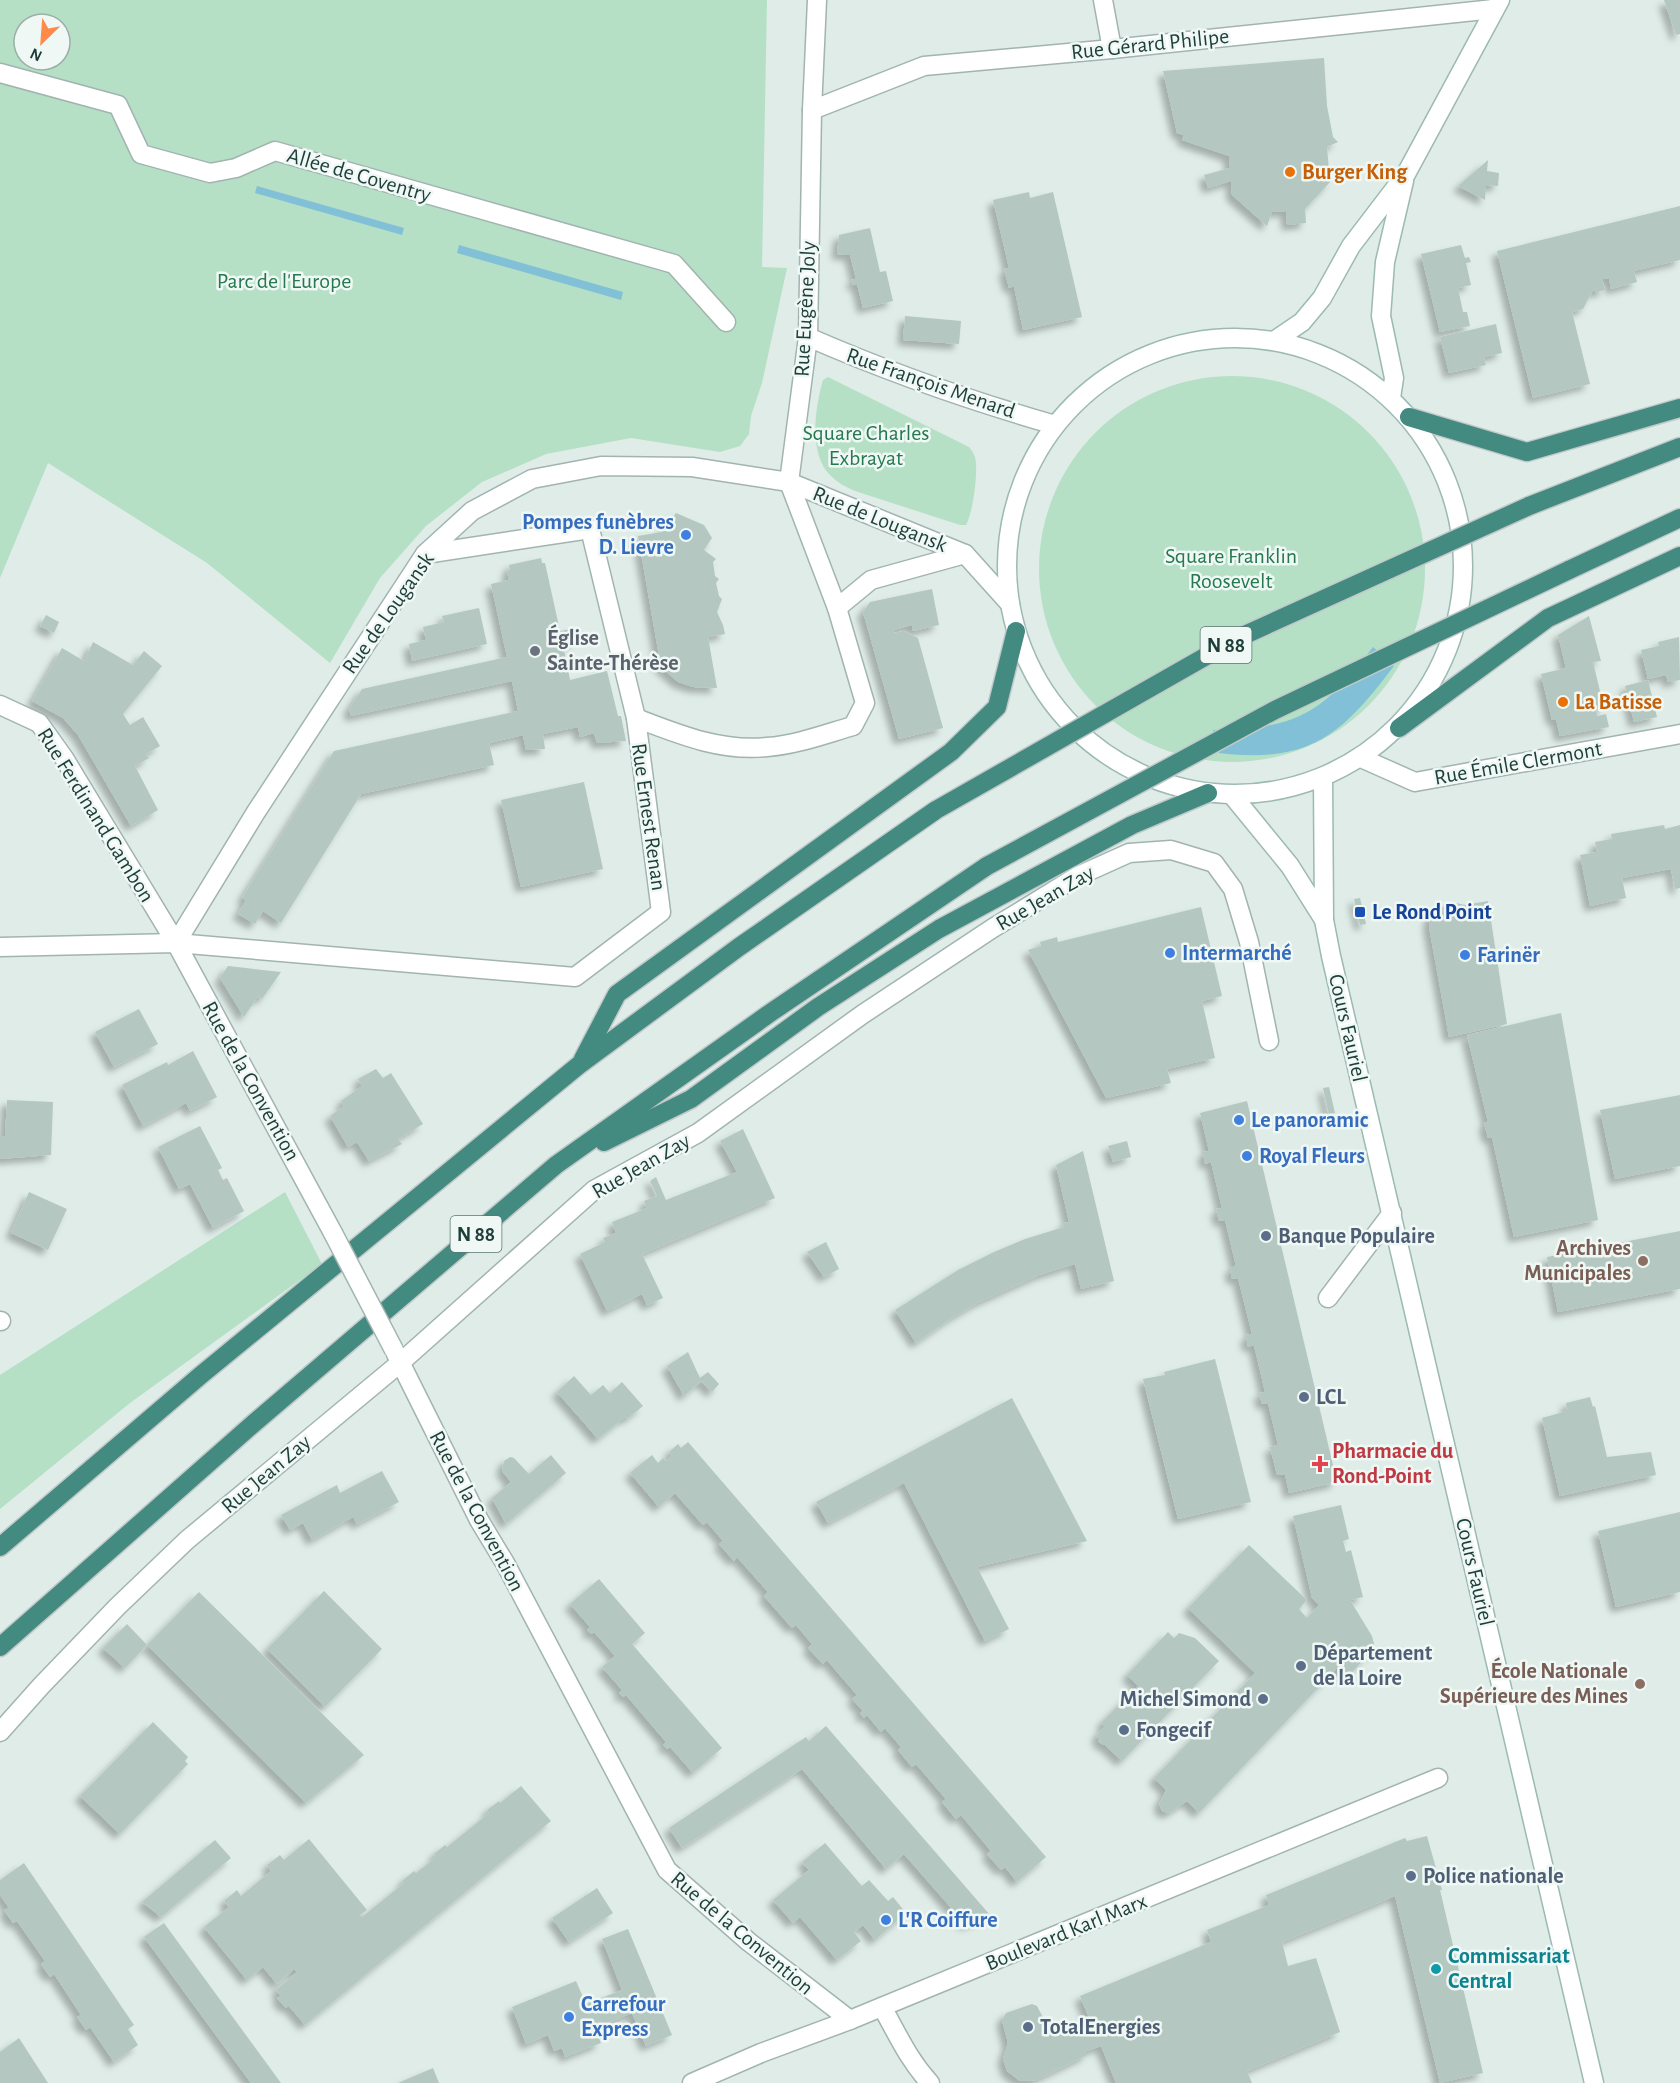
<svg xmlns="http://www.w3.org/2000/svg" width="1680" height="2083" font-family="'Alegreya Sans',sans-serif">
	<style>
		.green { fill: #b5e0c6; fill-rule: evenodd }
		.water { fill: #81c0d7 }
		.building { fill: #b4c7c1; filter: url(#shadow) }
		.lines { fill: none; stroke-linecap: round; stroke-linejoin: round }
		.pedestrian-casing { stroke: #a1b4b0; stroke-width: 21 }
		.minor-casing { stroke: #a1b4b0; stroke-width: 21 }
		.secondary-casing { stroke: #9cb9b2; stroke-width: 21 }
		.trunk-casing { stroke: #c0c9c8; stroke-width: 21 }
		.pedestrian { stroke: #fff; stroke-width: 18 }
		.minor { stroke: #fff; stroke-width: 18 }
		.secondary { stroke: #fff; stroke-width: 18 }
		.trunk { stroke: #438a81; stroke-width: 18 }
		.minor-bridge-casing { stroke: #a1b4b0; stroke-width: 21; stroke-linecap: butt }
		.trunk-bridge-casing { stroke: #c0c9c8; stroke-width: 21; stroke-linecap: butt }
		.minor-bridge { stroke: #fff; stroke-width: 18 }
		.trunk-bridge { stroke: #438a81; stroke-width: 18 }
		.food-dot { fill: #e8710a; stroke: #f0f8f5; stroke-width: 2 }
		.shop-dot { fill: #3f7fe0; stroke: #f0f8f5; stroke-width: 2 }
		.worship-dot { fill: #6b7280; stroke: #f0f8f5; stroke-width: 2 }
		.transit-dot { fill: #1a4fb4; stroke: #f0f8f5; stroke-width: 2 }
		.service-dot { fill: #5c6f8a; stroke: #f0f8f5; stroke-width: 2 }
		.education-dot { fill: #8d6e63; stroke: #f0f8f5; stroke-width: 2 }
		.health-dot { fill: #e0444e; stroke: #f0f8f5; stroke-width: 2 }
		.culture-dot { fill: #0f9aa8; stroke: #f0f8f5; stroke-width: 2 }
		.labels { text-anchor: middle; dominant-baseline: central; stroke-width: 5; stroke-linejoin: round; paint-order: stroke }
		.shield { fill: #f0f8f5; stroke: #5d7671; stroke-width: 1.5 }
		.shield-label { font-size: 21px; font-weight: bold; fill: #1e3e39 }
		.street-label { font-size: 22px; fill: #1e3e39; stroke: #f0f8f5 }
		.food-label { font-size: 22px; font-weight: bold; fill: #c56008; stroke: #f0f8f5; text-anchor: start }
		.park-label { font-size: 22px; fill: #24794e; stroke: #f0f8f5 }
		.shop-label { font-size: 22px; font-weight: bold; fill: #366cbe; stroke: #f0f8f5; text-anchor: start }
		.worship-label { font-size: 22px; font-weight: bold; fill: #5b616d; stroke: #f0f8f5; text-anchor: start }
		.transit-label { font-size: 22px; font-weight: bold; fill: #164399; stroke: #f0f8f5; text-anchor: start }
		.service-label { font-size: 22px; font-weight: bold; fill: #4e5e75; stroke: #f0f8f5; text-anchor: start }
		.education-label { font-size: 22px; font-weight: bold; fill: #785e54; stroke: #f0f8f5; text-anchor: end }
		.health-label { font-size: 22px; font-weight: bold; fill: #be3a42; stroke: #f0f8f5; text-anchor: start }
		.culture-label { font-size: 22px; font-weight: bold; fill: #0d838f; stroke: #f0f8f5; text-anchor: start }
	</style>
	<defs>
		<filter id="shadow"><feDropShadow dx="-5.5" dy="5.5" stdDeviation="3" flood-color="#0004"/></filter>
	</defs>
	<rect width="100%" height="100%" fill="#dfece8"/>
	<g class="green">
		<path d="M 0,0 L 767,0 L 762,267 L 787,268 L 762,383 L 751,416 L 749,434 L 740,446 L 720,452 L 631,438 L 546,454 L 482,482 L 426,526 L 380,578 L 330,663 L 207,563 L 48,463 L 0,578 ZM 24,24 L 60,24 L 60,60 L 24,60 Z"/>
		<circle cx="1232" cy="569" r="193"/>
		<path d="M 828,377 L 969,447 C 973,452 976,457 976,464 C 977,479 973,512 966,525 L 960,525 L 855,491 C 846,487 838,483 831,476 C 808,454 815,408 823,380 Z"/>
		<polygon points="285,1192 322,1264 130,1403 0,1509 0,1375"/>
	</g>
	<g class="water">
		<polygon points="257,186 404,228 402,235 255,193"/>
		<polygon points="459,245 623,292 621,300 457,253"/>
		<path d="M 1373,647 L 1394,666 C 1342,735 1309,764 1219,753 L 1213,730 C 1297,729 1323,713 1373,647 Z"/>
	</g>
	<g class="building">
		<polygon points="1664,0 1680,0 1680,34 1676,35"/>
		<polygon points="1324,58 1327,106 1333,137 1338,142 1327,147 1330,182 1305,209 1306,223 1287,225 1286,211 1272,212 1267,226 1232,195 1231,181 1208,188 1204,175 1230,168 1229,156 1182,140 1184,135 1177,133 1163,71"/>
		<polygon points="1488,160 1487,171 1499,173 1498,186 1486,185 1485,200 1458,186"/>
		<polygon points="1029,192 1030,198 1053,192 1082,317 1023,330 1014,286 1009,288 1004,269 1009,268 993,200"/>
		<polygon points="1680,206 1680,260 1634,271 1637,282 1611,289 1609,278 1602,279 1605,290 1597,292 1593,290 1583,309 1572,312 1590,384 1533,398 1497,251"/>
		<polygon points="870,228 880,272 886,271 893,301 863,308 857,284 853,285 851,280 856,279 850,255 837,254 839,235"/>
		<polygon points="1461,245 1465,258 1469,257 1471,262 1466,263 1471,285 1458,288 1463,312 1467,312 1470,326 1440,332 1421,254"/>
		<polygon points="905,316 961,321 959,344 903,340"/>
		<polygon points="1496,324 1502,353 1484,357 1486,365 1449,373 1440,337"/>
		<polygon points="676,513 704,525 712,538 704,550 716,559 713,562 715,576 719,579 716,583 719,596 722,599 717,612 723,625 725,634 708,637 717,688 693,687 678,682 661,667 638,536 662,532"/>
		<polygon points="541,558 542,563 545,563 560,631 571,629 575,643 563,645 570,680 607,671 618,716 621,716 626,741 597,743 594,733 580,737 578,727 543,734 545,749 526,750 523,735 489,743 494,765 361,794 281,923 263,911 255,924 238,914 246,900 242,898 334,751 518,711 512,681 351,716 349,709 362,689 507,657 491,584 509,580 507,571 510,570 509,565"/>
		<polygon points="932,589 939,625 913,631 912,625 893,630 894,633 904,631 918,638 943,728 899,739 863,612 870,602"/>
		<polygon points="479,608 487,644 412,661 409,644 426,640 423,627 444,622 442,616"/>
		<polygon points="46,615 59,622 54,633 40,626"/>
		<polygon points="1589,616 1601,661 1593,662 1604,708 1596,710 1597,716 1606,714 1609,727 1560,736 1556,719 1552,720 1541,674 1566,668 1558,635"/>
		<polygon points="1679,637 1680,680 1668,682 1666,675 1648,679 1641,650 1659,646 1658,642"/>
		<polygon points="93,642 133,665 144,651 162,666 123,714 130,725 143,717 160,746 146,754 149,758 135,766 158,810 131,826 78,735 63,718 32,701 62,648 84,661"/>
		<polygon points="1648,680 1657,717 1634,722 1625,686"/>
		<polygon points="584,782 603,869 521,887 501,800"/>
		<polygon points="1664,825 1665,829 1680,825 1680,888 1675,889 1671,869 1622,878 1626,898 1590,906 1580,855 1597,852 1595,842 1612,839 1611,834"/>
		<polygon points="1360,898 1366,924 1360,925 1354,899"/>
		<polygon points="1488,901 1507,1024 1449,1037 1429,927 1429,918 1434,911 1448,904 1456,903 1465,905"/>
		<polygon points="1201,907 1222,996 1202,1001 1215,1058 1167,1069 1171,1083 1106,1098 1028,950 1041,946 1040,942 1057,937 1058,942"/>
		<polygon points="228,966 281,972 262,999 258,996 244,1017 220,978"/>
		<polygon points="139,1009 158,1044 114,1067 95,1032"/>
		<polygon points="1561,1013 1598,1220 1514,1237 1492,1137 1488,1138 1484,1123 1488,1122 1467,1035"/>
		<polygon points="193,1051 217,1097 190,1111 186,1103 143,1126 122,1085 167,1062 168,1065"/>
		<polygon points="376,1069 383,1078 391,1073 423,1124 398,1139 402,1144 369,1161 357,1142 348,1147 330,1116 344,1106 341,1101 362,1086 358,1079"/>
		<polygon points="1329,1087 1335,1113 1329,1115 1323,1088"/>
		<polygon points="1680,1095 1680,1166 1615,1179 1600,1110"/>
		<polygon points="7,1100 53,1102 51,1155 0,1159 0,1136 5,1136"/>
		<polygon points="1247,1101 1337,1482 1289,1493 1285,1474 1277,1475 1270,1447 1278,1445 1268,1403 1262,1404 1259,1393 1265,1392 1254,1345 1248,1347 1246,1335 1252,1334 1238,1278 1232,1279 1230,1268 1236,1266 1225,1220 1219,1221 1216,1209 1222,1208 1211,1162 1205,1164 1203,1152 1209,1151 1200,1113"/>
		<polygon points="200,1126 222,1168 218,1170 223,1180 227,1178 244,1211 213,1228 190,1184 179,1189 158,1147"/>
		<polygon points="743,1129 775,1198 642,1254 663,1298 647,1305 642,1294 607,1311 580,1254 605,1242 603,1238 616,1233 612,1222 647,1208 644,1201 657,1196 650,1181 656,1177 666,1200 737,1172 720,1141"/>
		<polygon points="1127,1141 1131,1157 1113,1162 1108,1146"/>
		<polygon points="1083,1151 1114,1281 1081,1289 1075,1264 1039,1275 977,1303 950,1319 916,1343 895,1310 958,1270 994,1252 1025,1239 1064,1227 1063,1223 1069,1222 1056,1165"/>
		<polygon points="29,1192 67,1209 48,1250 11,1233"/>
		<polygon points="1680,1231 1680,1289 1558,1312 1547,1257"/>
		<polygon points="826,1242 839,1269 824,1277 807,1252"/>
		<polygon points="688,1352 700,1378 708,1372 719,1384 712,1392 701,1381 684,1396 667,1366"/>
		<polygon points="1215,1359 1251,1502 1178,1519 1143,1379 1165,1375 1164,1372"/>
		<polygon points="574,1376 591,1395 603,1385 610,1393 622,1382 643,1406 627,1419 625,1417 598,1439 557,1392"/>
		<polygon points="1590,1397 1593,1407 1595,1406 1607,1457 1651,1452 1656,1475 1560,1496 1542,1418 1567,1411 1566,1403"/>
		<polygon points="1012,1398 1087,1541 977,1567 1009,1629 985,1641 904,1483 828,1523 816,1502"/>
		<polygon points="688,1442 1046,1857 1017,1882 1005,1867 1001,1870 987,1854 991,1851 961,1815 956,1819 942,1802 946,1799 916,1764 912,1767 898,1750 901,1747 885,1728 881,1732 867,1715 864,1718 860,1713 863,1711 852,1699 857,1695 827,1660 823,1664 808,1648 812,1644 796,1625 792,1628 764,1596 768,1592 737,1557 734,1561 719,1544 723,1541 707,1522 703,1525 675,1493 659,1507 630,1473 652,1455 658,1463 663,1458 666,1461 672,1455 669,1452 678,1444 681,1448"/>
		<polygon points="551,1455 566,1473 506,1524 492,1498 511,1482 502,1471 504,1461 510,1457 514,1458 529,1474"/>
		<polygon points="382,1471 399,1502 357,1524 353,1517 312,1540 303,1523 290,1530 281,1515 337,1485 340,1493"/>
		<polygon points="1341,1505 1349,1539 1343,1541 1346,1552 1351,1550 1363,1597 1350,1600 1372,1636 1374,1644 1372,1650 1347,1678 1337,1668 1199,1813 1187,1801 1169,1813 1162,1811 1159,1804 1166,1790 1154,1778 1255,1673 1188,1608 1249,1545 1307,1600 1299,1609 1307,1618 1319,1605 1312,1598 1293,1516"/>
		<polygon points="1680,1512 1680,1592 1616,1607 1598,1531"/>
		<polygon points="599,1579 645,1633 632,1644 722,1748 693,1773 670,1747 667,1749 663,1745 666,1742 626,1695 623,1697 619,1693 622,1690 602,1667 615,1656 594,1632 591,1634 587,1630 590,1627 570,1604"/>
		<polygon points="324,1591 382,1649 325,1707 267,1649"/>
		<polygon points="199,1592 364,1755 306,1803 147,1645 125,1668 103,1648 127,1624 147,1645"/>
		<polygon points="1168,1632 1174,1638 1179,1633 1195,1638 1219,1661 1122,1761 1104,1744 1103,1745 1098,1741 1100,1739 1096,1736 1105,1726 1101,1723 1138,1686 1127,1675"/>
		<polygon points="153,1722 188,1757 185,1761 188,1764 120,1834 80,1796"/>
		<polygon points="826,1726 990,1915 966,1925 904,1854 886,1869 802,1769 682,1848 669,1828 806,1737 809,1741"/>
		<polygon points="521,1786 551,1821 305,2025 288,2005 286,2008 277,1998 281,1996 276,1990 297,1972 294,1969 277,1984 263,1967 247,1980 204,1927 229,1907 224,1901 237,1890 241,1896 271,1871 267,1865 280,1855 284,1860 309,1839 367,1910 360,1915 362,1917 404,1883 402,1881 414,1871 416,1873 436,1857 434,1854 445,1845 447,1847 489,1813 487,1810 499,1801 500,1803"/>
		<polygon points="1427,1836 1442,1890 1440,1890 1483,2073 1440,2083 1395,1896 1282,1942 1288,1966 1316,1958 1340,2032 1247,2071 1252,2083 1116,2083 1101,2046 1087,2051 1087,2055 1036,2080 1020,2081 1007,2071 1003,2059 1008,2043 1002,2020 1006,2013 1032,2004 1037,2006 1048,2027 1051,2029 1072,2023 1077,2031 1092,2025 1080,1996 1211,1942 1207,1930 1269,1905 1266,1895 1405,1838 1407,1841"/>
		<polygon points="215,1840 231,1858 161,1917 142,1902"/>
		<polygon points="825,1843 862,1886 869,1880 888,1901 893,1897 906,1913 875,1940 863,1925 854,1932 861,1941 837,1960 800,1917 793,1923 773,1900 809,1870 802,1862"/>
		<polygon points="24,1863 134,2025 128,2029 138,2045 114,2062 90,2027 86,2030 77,2017 81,2015 54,1974 50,1977 41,1964 45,1961 17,1921 13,1923 4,1910 9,1908 0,1895 0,1880"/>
		<polygon points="597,1888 613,1913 569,1942 552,1918"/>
		<polygon points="164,1923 281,2083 251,2083 144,1937"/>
		<polygon points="628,1929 672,2035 646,2046 632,2013 595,2028 601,2043 565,2057 562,2048 554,2051 548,2035 526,2044 512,2007 576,1981 586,2004 622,1990 602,1939"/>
		<polygon points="19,2038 48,2083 0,2083 0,2052"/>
		<polygon points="433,2068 439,2083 398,2083"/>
	</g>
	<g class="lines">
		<defs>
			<polyline id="pedestrian" points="0,73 118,105 141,154 210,173 236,168 275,151 674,264 726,322"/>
			<g id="minor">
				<polyline points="1103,0 1112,49"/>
				<polyline points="812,110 924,66 1112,49 1494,9"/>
				<path d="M 808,337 C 888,372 971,401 1055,425"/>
				<polyline points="837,608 871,580 965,554"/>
				<polyline points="0,705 39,723 64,758 176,943 333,1233"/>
				<path d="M 636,718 C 678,734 721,752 767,747 C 796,745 825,734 853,726 L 865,703 L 837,608 L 789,482 L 808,337 L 812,110 L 817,0"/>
				<polyline points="1361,758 1415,782 1680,734"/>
				<polyline points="176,943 256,812 425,554 472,511 532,479 601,466 692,467 789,482 965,554 1010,604"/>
				<polyline points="0,947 176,943 575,977 661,912 636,718 590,529 425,554"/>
				<polyline points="1328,1298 1392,1213"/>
				<polyline points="0,1321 1,1321"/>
				<polyline points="396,1354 479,1520 505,1563 667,1870 749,1942 850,2020"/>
				<polyline points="0,1732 41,1686 118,1606 187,1540 400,1363 594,1190 698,1133 863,1014 993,928 1078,876 1129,853 1171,850 1214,863 1233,889 1249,942 1269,1041"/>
				<path d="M 882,2007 C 898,2035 908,2059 930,2083"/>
				<polyline points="692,2083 761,2053 850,2020 1438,1778"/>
			</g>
			<g id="secondary">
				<circle cx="1235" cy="566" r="228"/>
				<polyline points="1274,341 1302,322 1322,298 1351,246 1406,174 1500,0"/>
				<polyline points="1391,398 1394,378 1381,316 1385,262 1404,181"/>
				<polyline points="1323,778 1324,920 1331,956 1594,2083"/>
				<polyline points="1232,795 1290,866 1324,920"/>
			</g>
			<g id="trunk">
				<polyline points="1409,417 1527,452 1680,408"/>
				<polyline points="1529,506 1680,447"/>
				<polyline points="1569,570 1680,518"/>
				<polyline points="1399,728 1548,618 1680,556"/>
				<polyline points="583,1059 617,994 951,752 997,707 1016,631"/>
				<polyline points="604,1142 691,1099 818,1007 939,929 1132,825 1208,793"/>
				<polyline points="0,1547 201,1375 579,1065 739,947 936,810"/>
				<polyline points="0,1647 253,1424 556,1165 773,1011 987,866"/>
			</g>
		</defs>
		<use href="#pedestrian" class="pedestrian-casing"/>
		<use href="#minor" class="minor-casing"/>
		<use href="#secondary" class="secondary-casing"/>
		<use href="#trunk" class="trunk-casing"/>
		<use href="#pedestrian" class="pedestrian"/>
		<use href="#minor" class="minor"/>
		<use href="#secondary" class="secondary"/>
		<use href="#trunk" class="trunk"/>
		<defs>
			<polyline id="minor-bridge" points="333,1233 394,1350"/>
			<g id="trunk-bridge">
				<polyline points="936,810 1238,638 1529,506"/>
				<polyline points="987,866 1275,710 1569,570"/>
			</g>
		</defs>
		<use href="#minor-bridge" class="minor-bridge-casing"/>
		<use href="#trunk-bridge" class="trunk-bridge-casing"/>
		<use href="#minor-bridge" class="minor-bridge"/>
		<use href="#trunk-bridge" class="trunk-bridge"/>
	</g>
	<g class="food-dot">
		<circle cx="1290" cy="172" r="6"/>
		<circle cx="1563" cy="702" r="6"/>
	</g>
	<g class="shop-dot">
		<circle cx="686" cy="535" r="6"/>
		<circle cx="1170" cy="953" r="6"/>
		<circle cx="1465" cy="955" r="6"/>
		<circle cx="1239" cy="1120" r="6"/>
		<circle cx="1247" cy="1156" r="6"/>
		<circle cx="886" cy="1920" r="6"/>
		<circle cx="569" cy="2017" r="6"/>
	</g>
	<circle class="worship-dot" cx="535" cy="651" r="6"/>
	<rect class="transit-dot" x="1354" y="906" width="12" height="12" rx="3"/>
	<g class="service-dot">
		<circle cx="1266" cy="1236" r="6"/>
		<circle cx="1304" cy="1397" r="6"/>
		<circle cx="1301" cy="1666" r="6"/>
		<circle cx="1263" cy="1699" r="6"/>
		<circle cx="1124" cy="1730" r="6"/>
		<circle cx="1411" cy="1876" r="6"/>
		<circle cx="1028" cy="2027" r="6"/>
	</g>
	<g class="education-dot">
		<circle cx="1643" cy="1261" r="6"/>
		<circle cx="1640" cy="1684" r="6"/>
	</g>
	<path class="health-dot" d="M1317 1455h6v6h6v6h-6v6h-6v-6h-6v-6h6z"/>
	<circle class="culture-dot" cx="1436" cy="1969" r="6"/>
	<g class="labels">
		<g class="shield">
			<rect x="1200.5" y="627" width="51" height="36" rx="4.5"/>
			<rect x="450.5" y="1216" width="51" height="36" rx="4.5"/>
		</g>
		<g class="shield-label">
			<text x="1226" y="645">N 88</text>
			<text x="476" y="1234">N 88</text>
		</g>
		<g class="street-label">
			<text transform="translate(1150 44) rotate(-6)">Rue Gérard Philipe</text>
			<text transform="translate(359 175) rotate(16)">Allée de Coventry</text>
			<text transform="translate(805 309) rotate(-87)">Rue Eugène Joly</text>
			<text transform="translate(931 383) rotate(19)">Rue François Menard</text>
			<text transform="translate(880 519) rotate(22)">Rue de Lougansk</text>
			<text transform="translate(388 613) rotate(-55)">Rue de Lougansk</text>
			<text transform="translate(1518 763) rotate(-10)">Rue Émile Clermont</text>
			<text transform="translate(96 815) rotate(58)">Rue Ferdinand Gambon</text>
			<text transform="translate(649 817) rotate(82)">Rue Ernest Renan</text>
			<text transform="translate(1045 898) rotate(-30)">Rue Jean Zay</text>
			<text transform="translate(1348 1028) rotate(77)">Cours Fauriel</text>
			<text transform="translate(251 1081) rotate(61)">Rue de la Convention</text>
			<text transform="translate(641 1166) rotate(-30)">Rue Jean Zay</text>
			<text transform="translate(266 1474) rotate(-40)">Rue Jean Zay</text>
			<text transform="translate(477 1511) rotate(62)">Rue de la Convention</text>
			<text transform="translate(1475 1572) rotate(77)">Cours Fauriel</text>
			<text transform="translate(1066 1932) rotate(-22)">Boulevard Karl Marx</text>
			<text transform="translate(742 1933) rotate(40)">Rue de la Convention</text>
		</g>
		<g class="food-label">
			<text x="1302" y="172">Burger King</text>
			<text x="1575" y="702">La Batisse</text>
		</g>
		<g class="park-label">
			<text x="284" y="281">Parc de l'Europe</text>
			<text x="866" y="433">Square Charles<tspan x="866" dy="25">Exbrayat</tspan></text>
			<text x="1231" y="556">Square Franklin<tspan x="1231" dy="25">Roosevelt</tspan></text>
		</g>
		<g class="shop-label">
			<text x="674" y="522" text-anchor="end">Pompes funèbres<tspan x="674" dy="25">D. Lievre</tspan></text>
			<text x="1182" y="953">Intermarché</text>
			<text x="1477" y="955">Farinër</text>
			<text x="1251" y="1120">Le panoramic</text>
			<text x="1259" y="1156">Royal Fleurs</text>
			<text x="898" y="1920">L'R Coiffure</text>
			<text x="581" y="2004">Carrefour<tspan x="581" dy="25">Express</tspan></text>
		</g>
		<g class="worship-label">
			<text x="547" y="638">Église<tspan x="547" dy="25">Sainte-Thérèse</tspan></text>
		</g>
		<g class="transit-label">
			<text x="1372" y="912">Le Rond Point</text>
		</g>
		<g class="service-label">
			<text x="1278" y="1236">Banque Populaire</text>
			<text x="1316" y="1397">LCL</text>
			<text x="1313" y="1653">Département<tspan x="1313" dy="25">de la Loire</tspan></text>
			<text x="1251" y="1699" text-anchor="end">Michel Simond</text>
			<text x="1136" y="1730">Fongecif</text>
			<text x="1423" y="1876">Police nationale</text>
			<text x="1040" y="2027">TotalEnergies</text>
		</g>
		<g class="education-label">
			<text x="1631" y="1248">Archives<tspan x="1631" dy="25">Municipales</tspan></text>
			<text x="1628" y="1671">École Nationale<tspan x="1628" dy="25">Supérieure des Mines</tspan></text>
		</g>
		<g class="health-label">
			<text x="1332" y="1451">Pharmacie du<tspan x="1332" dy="25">Rond-Point</tspan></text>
		</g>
		<g class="culture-label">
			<text x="1448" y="1956">Commissariat<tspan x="1448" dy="25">Central</tspan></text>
		</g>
	</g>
	<g transform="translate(42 42) rotate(205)"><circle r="28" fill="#f0f8f5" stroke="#9caeaa" stroke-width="1.5"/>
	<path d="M0-4.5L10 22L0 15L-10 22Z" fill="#ff8b4a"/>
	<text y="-9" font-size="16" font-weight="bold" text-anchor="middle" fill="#1e3e39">N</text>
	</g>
</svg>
